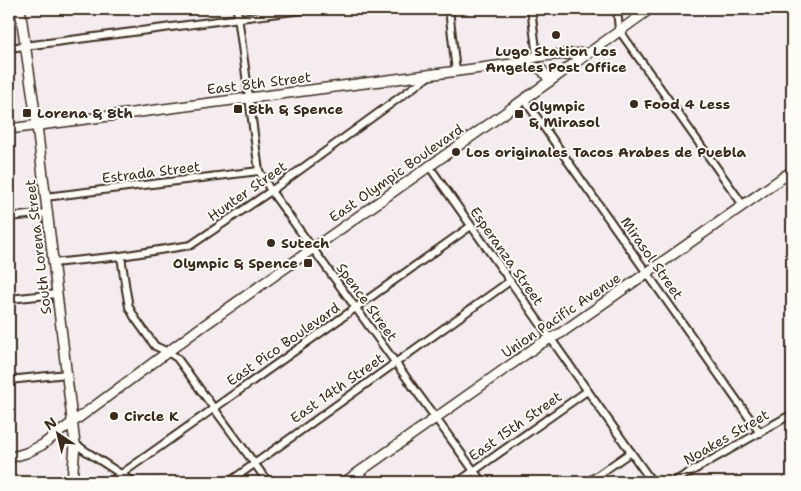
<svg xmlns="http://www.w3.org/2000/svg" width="801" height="491" font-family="'Shantell Sans',sans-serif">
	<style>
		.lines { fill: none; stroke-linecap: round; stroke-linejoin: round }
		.street-casing { stroke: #3b2a1e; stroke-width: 10 }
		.secondary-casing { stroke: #3b2a1e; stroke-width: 12 }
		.street { stroke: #fdfcf7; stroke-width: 6 }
		.secondary { stroke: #fdfcf7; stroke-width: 9 }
		.poi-dot { fill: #3b2a1e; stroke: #fdfcf7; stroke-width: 2 }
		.labels { text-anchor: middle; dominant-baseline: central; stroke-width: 4; stroke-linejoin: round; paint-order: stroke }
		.poi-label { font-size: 14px; font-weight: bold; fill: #3b2a1e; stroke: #fdfcf7; text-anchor: start }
		.street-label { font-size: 14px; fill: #3b2a1e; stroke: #fdfcf7 }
	</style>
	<rect width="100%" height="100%" fill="#f5ecf0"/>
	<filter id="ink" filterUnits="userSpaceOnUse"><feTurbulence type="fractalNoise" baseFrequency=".02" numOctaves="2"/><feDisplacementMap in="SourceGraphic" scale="10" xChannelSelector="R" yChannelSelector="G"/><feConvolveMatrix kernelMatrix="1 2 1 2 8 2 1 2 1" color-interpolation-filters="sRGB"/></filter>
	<g filter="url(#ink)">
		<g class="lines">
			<defs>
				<g id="street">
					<polyline points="237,9 259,171 271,191 482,482"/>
					<polyline points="449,9 456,72"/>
					<polyline points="531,9 537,57"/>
					<polyline points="617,9 619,30 743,205"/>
					<polyline points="9,48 310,9"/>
					<polyline points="524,99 760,433"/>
					<polyline points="429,166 652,482"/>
					<polyline points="45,197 259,171"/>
					<polyline points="9,217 47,213"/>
					<polyline points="121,256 126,290 129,307 135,318 155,346 168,352 177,358 268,482"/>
					<polyline points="53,263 121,256 191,245 271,191 429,76"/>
					<polyline points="9,299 57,294"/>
					<polyline points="9,380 67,374"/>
					<polyline points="75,444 133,482"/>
					<polyline points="359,473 366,482"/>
					<polyline points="110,482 471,226"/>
					<polyline points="229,482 510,281"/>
					<polyline points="458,482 587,391"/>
					<polyline points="588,482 631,452"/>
					<polyline points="673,482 792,414"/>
				</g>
				<g id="secondary">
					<polyline points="20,9 37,126 74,436 75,444 72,482"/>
					<path d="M 515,63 C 536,54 565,55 588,53"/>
					<polyline points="9,129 512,64 539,68 543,71 550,81"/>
					<polyline points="9,458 26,453 42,445 196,331 550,81 650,9"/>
					<polyline points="345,482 540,344 561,333 792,171"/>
				</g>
			</defs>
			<use href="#street" class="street-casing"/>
			<use href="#secondary" class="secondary-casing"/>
			<use href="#street" class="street"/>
			<use href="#secondary" class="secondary"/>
		</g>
	</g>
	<g class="poi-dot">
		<circle cx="556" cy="35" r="5"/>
		<circle cx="634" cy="104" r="5"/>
		<rect x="233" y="104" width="10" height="10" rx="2.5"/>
		<rect x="22" y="108" width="10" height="10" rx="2.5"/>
		<rect x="514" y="109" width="10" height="10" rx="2.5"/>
		<circle cx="456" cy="152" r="5"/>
		<circle cx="271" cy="243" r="5"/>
		<rect x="303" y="258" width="10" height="10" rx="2.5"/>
		<circle cx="114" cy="416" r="5"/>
	</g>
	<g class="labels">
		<g class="poi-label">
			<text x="556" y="51" text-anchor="middle">Lugo Station Los<tspan x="556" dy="16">Angeles Post Office</tspan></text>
			<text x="644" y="104">Food 4 Less</text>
			<text x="529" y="106">Olympic<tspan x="529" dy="16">&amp; Mirasol</tspan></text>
			<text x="248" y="109">8th &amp; Spence</text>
			<text x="37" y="113">Lorena &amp; 8th</text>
			<text x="466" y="152">Los originales Tacos Arabes de Puebla</text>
			<text x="281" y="243">Sutech</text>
			<text x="298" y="263" text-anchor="end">Olympic &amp; Spence</text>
			<text x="124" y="416">Circle K</text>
		</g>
		<g class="street-label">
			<text transform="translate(259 83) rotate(-7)">East 8th Street</text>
			<text transform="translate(151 172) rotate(-7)">Estrada Street</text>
			<text transform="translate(396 173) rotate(-35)">East Olympic Boulevard</text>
			<text transform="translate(247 191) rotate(-35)">Hunter Street</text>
			<text transform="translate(38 247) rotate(-97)">South Lorena Street</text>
			<text transform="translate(507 256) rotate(55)">Esperanza Street</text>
			<text transform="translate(652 258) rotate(55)">Mirasol Street</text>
			<text transform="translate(367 302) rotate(54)">Spence Street</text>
			<text transform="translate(561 315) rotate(-34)">Union Pacific Avenue</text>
			<text transform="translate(283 344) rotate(-35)">East Pico Boulevard</text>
			<text transform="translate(337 388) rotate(-35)">East 14th Street</text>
			<text transform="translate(515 426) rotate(-35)">East 15th Street</text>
			<text transform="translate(726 437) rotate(-30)">Noakes Street</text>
		</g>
	</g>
	<rect width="801" height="491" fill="none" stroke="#fdfcf7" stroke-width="30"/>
	<rect x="15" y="15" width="771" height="461" fill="none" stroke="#3b2a1e" stroke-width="2" filter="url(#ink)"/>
	<g transform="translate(58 434) rotate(325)" stroke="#fdfcf7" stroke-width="4" paint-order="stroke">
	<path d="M0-4L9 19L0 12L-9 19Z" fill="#3b2a1e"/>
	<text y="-8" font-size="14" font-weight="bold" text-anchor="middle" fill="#3b2a1e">N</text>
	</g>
</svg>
